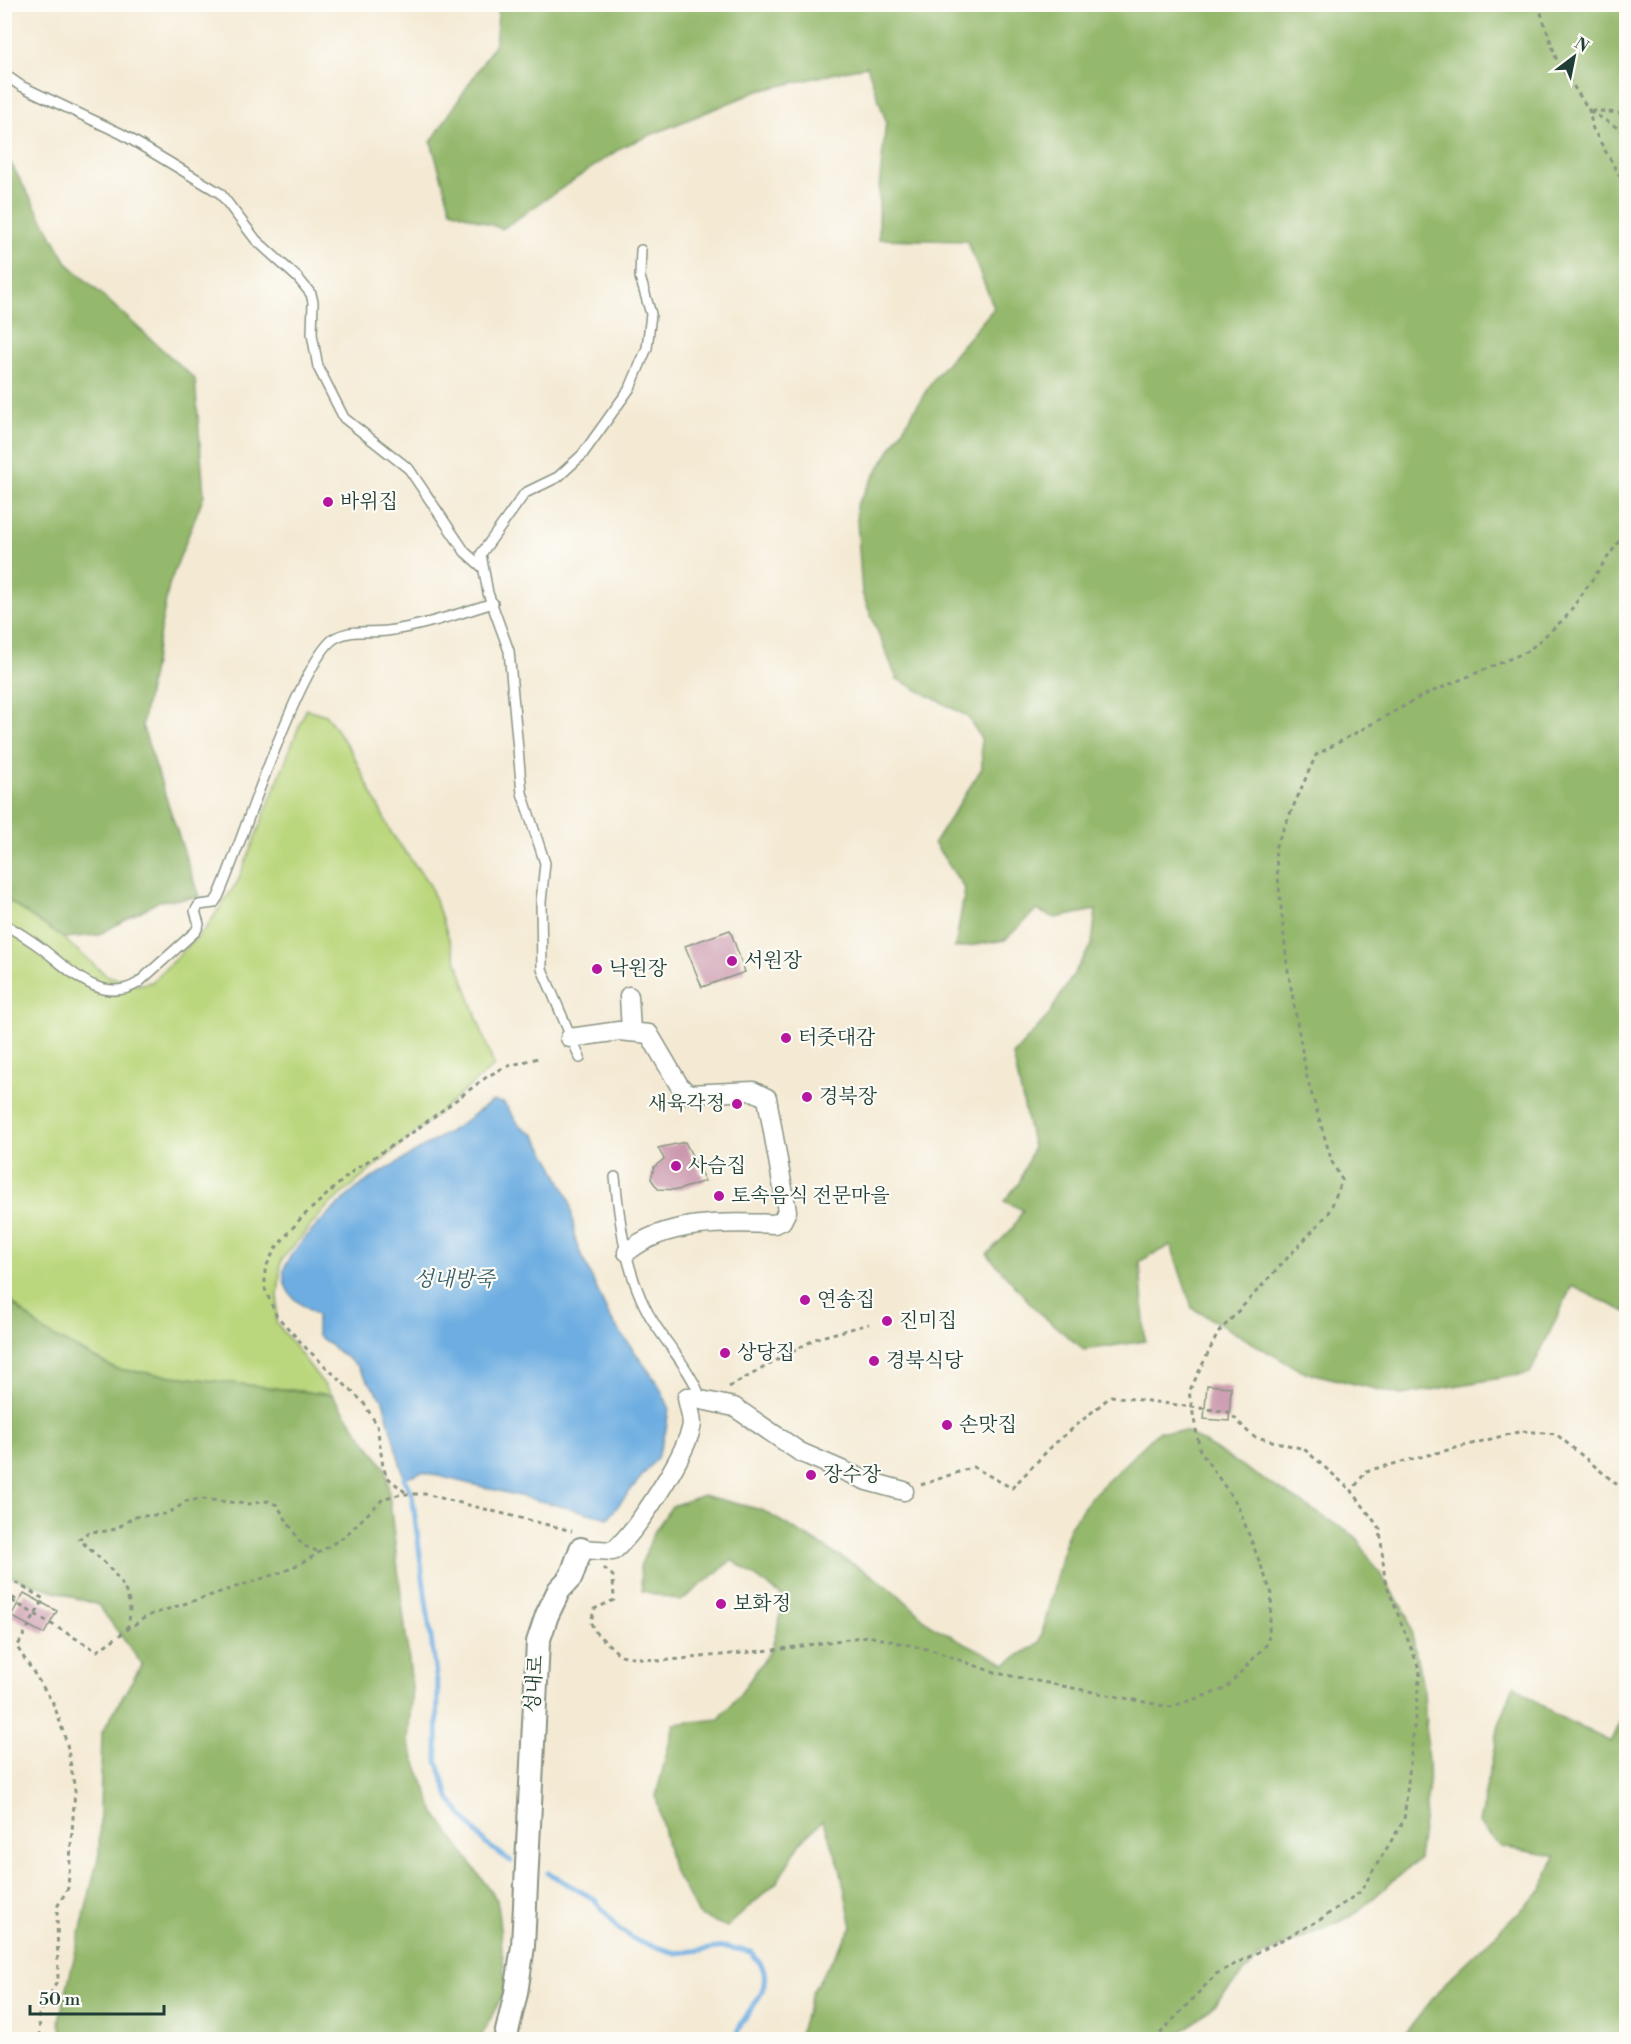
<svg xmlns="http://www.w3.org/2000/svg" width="1631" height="2044" font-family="'Libre Bodoni','Noto Serif KR',serif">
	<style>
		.green { fill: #bbd77d; stroke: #6d8a58; stroke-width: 1.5 }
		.forest { fill: #94b86c; stroke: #5a7a50; stroke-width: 1.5 }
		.water { fill: #6dade1; stroke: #46758a; stroke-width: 1.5 }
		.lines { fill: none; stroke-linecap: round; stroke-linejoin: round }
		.stream { stroke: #6dade1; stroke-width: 5 }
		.building { fill: #cb98ad }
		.service-casing { stroke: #8a9484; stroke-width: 12 }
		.minor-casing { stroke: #8a9484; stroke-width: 21 }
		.tertiary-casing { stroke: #8a9484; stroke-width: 26 }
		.path { stroke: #8a9484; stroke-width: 3; stroke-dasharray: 4.5 4.5; stroke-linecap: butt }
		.service { stroke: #fff; stroke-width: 9 }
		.minor { stroke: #fff; stroke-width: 18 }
		.tertiary { stroke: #fff; stroke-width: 22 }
		.poi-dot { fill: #b5179e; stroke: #fdfcf7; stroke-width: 2 }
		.labels { text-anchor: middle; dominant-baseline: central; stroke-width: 4.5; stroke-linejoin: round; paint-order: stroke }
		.poi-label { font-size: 20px; fill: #1f3d34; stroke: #fdfcf7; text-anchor: start }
		.street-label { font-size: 20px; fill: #1f3d34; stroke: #fdfcf7 }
		.water-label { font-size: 21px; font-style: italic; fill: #365f68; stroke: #fdfcf7 }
	</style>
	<rect width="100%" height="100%" fill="#fdfcf7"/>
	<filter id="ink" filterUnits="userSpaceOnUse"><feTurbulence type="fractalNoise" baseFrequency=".0167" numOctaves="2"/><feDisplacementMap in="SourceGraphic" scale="12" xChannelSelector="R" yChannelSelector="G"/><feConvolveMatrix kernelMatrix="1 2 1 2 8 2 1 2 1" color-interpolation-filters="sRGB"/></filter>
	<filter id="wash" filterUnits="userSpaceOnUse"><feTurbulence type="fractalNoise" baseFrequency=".008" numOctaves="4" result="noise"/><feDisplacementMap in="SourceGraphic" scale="24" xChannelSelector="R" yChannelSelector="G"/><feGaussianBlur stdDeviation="1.35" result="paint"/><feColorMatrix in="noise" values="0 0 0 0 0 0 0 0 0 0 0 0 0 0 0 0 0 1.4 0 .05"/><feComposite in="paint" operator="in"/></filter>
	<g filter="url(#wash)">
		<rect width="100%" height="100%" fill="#f4ead4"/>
		<polygon class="green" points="306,709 326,715 351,751 392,834 430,885 494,1066 327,1207 281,1260 276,1322 332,1395 116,1369 45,1332 5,1296 5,898 63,938 106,975 136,985 152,982 206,928 238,881"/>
		<g class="forest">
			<polygon points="499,5 1626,5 1626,1312 1572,1286 1530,1373 1401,1395 1301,1371 1192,1308 1171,1245 1140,1261 1145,1341 1084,1350 1038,1312 987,1254 1012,1229 1023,1210 1004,1201 1019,1183 1033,1148 1013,1055 1048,1016 1092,944 1096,910 1055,918 1036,910 1005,940 955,948 965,889 934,843 982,768 981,738 967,716 897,679 862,593 856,506 934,378 994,308 967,241 879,239 879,189 886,121 867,66 758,91 624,146 502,229 451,210 431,142 495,44"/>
			<polygon points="5,157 11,164 68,264 195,379 204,495 169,585 142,725 199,897 159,901 98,935 63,938 5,898"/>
			<polygon points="4,1296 45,1332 116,1369 332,1395 386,1469 412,1686 408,1742 435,1813 497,1900 506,1988 480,2039 65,2039 59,2021 99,1854 102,1732 142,1664 98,1605 5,1575"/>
			<polygon points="1159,1431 1187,1432 1355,1536 1408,1616 1424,1692 1429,1783 1419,1859 1352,1916 1259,1957 1209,2010 1173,2039 798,2039 812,1992 852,1927 840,1867 823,1820 801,1842 777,1882 727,1927 700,1916 672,1868 656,1796 674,1724 719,1719 741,1693 772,1648 785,1598 732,1560 681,1601 642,1591 640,1567 654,1532 672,1506 703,1495 762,1510 870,1574 900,1596 932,1626 1006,1664 1040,1642 1069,1528 1090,1498"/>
			<polygon points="1514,1685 1554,1714 1611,1742 1626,1711 1626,2039 1401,2039 1445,1983 1542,1890 1555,1856 1501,1847 1479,1823 1499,1725"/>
		</g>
		<path class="water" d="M 493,1101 L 504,1103 L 519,1125 L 535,1135 L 553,1165 L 570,1201 L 576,1243 L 610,1318 L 658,1384 L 669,1407 L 666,1430 L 657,1458 L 608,1518 L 422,1472 L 404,1478 L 383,1400 L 356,1365 L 317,1335 L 317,1315 C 300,1304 281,1294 284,1270 C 287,1250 350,1192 369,1180 C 396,1163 424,1147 452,1130 C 466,1121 479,1110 493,1101 Z"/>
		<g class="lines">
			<g class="stream">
				<polyline points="408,1473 404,1478 412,1495 438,1690 437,1761 450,1800 486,1844 511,1861"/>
				<path d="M 548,1873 L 594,1899 L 620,1930 L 639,1942 L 676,1953 L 726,1947 L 751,1952 C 755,1957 763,1965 764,1972 C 769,1999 739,2015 735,2040"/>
			</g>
		</g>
		<g id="blocks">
			<g class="building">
				<polygon points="730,930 745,972 702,987 685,946"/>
				<polygon points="685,1142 705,1181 678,1190 658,1189 651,1179 654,1167 664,1159 658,1148"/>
				<polygon points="1207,1385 1231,1387 1229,1421 1204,1419"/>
				<polygon points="24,1593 57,1611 44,1634 11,1616"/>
			</g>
		</g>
	</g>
	<g filter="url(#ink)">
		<use href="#blocks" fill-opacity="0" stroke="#8a9484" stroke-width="1.5"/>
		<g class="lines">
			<defs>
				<g id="service">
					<polyline points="4,74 21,86 122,134 220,193 256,240 298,278 311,294 313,302 312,334 318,367 344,418 409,469 465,552 482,567"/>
					<path d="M 4,924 C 16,931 29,939 40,947 C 68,968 101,1006 138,983 L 196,931 L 199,924 L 195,911 L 199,905 L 214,903 L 218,897 C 239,852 302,652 337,637 C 353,629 370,633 387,631 C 423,626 458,614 493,603"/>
					<polyline points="580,1058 542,969 541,902 545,863 522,793 509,651 488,593 481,554 525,493 558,477 582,455 630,388 647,348 651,314 640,277 641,250"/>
					<path d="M 615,1177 C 620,1227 627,1283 656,1326 C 671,1349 687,1366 698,1391 L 689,1396"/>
				</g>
				<g id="minor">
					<polyline points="629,996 631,1031"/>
					<path d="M 570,1038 L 619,1031 L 649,1034 L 679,1085 L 688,1094 L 753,1091 L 767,1098 L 787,1211 L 782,1221 L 774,1224 C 727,1222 665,1220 627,1252"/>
					<path d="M 581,1549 L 613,1551 C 637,1531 683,1459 691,1429 C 694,1421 688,1406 687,1397 L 734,1407 L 800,1452 L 867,1481 L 904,1491"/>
				</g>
				<polyline id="tertiary" points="505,2040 516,1993 523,1946 538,1642 547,1615 559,1590 571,1577 581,1549"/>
			</defs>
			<use href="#service" class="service-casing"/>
			<use href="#minor" class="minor-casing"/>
			<use href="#tertiary" class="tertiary-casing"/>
			<g class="path">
				<polyline points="1538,4 1557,61 1589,110 1593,129 1619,175 1626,182"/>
				<polyline points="1591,110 1626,114"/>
				<polyline points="1590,111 1626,133"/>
				<polyline points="729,1387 817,1338 869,1324"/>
				<polyline points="921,1485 973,1467 1012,1488 1052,1446 1111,1396 1229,1412 1252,1436 1304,1449 1352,1491"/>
				<polyline points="405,1492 387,1477 383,1467 377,1425 363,1402 306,1348 276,1315 265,1289 265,1269 275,1249 301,1218 354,1170 413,1132 488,1076 505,1067 538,1058"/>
				<polyline points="604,1568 613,1576 614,1600 594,1609 591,1623 595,1632 620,1655 660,1661 782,1649 868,1636 931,1650 996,1673 1170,1707 1225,1689 1268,1643 1272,1594 1237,1504 1200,1451 1189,1392 1218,1333 1329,1213 1342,1180 1332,1162 1307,1078 1287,965 1275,848 1316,755 1422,696 1528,651 1566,617 1626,531"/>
				<polyline points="4,1591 11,1580 44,1599 17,1647 52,1701 58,1716 67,1744 75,1790 68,1888 57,1907 58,1980 39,2015 40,2040"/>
				<polyline points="4,1593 15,1599 14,1602"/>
				<polyline points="4,1596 97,1651 147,1616 285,1571 307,1560 345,1536 384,1498 402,1494 425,1494 572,1531"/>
				<path d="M 127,1629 C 140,1588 106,1565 79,1539 L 90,1531 L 101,1532 L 116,1529 L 134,1517 L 165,1514 L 176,1509 L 186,1501 L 203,1499 L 248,1504 L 268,1501 L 277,1505 L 302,1545 L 319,1552"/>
				<polyline points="1154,2040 1216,1974 1318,1921 1360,1892 1404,1820 1420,1671 1385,1581 1380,1529 1352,1491 1366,1471 1522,1431 1556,1434 1626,1492"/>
			</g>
			<use href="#service" class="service"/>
			<use href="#minor" class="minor"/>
			<use href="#tertiary" class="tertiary"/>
		</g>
	</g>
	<g class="poi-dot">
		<circle cx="328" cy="502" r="6"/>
		<circle cx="732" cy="961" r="6"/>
		<circle cx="597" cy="969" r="6"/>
		<circle cx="786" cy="1038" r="6"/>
		<circle cx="807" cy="1097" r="6"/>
		<circle cx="737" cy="1104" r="6"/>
		<circle cx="676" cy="1166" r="6"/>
		<circle cx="719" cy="1196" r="6"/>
		<circle cx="805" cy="1300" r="6"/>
		<circle cx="887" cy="1321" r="6"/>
		<circle cx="725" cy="1353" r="6"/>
		<circle cx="874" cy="1361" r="6"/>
		<circle cx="947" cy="1425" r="6"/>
		<circle cx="811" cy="1475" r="6"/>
		<circle cx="721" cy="1604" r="6"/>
	</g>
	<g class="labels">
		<g class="poi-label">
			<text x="340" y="502">바위집</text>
			<text x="744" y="961">서원장</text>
			<text x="609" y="969">낙원장</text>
			<text x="798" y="1038">터줏대감</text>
			<text x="819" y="1097">경북장</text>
			<text x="725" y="1104" text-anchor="end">새육각정</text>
			<text x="688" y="1166">사슴집</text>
			<text x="731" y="1196">토속음식 전문마을</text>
			<text x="817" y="1300">연송집</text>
			<text x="899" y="1321">진미집</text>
			<text x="737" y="1353">상당집</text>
			<text x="886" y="1361">경북식당</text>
			<text x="959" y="1425">손맛집</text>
			<text x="823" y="1475">장수장</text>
			<text x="733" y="1604">보화정</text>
		</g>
		<g class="street-label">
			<text transform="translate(535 1684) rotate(-86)">성내로</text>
		</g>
		<g class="water-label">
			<text x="454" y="1280">성내방죽</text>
		</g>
	</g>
	<rect width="1631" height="2044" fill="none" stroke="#fdfcf7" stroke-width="24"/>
	<g transform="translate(1574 57) rotate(32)" stroke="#fdfcf7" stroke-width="4.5" paint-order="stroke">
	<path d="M0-4.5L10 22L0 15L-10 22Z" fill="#1f3d34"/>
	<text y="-9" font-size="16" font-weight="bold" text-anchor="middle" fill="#1f3d34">N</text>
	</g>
	<path d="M30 2005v9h134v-9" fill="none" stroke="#1f3d34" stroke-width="3"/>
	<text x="39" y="2005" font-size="18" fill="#1f3d34" stroke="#fdfcf7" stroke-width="4.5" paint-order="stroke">50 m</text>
</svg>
